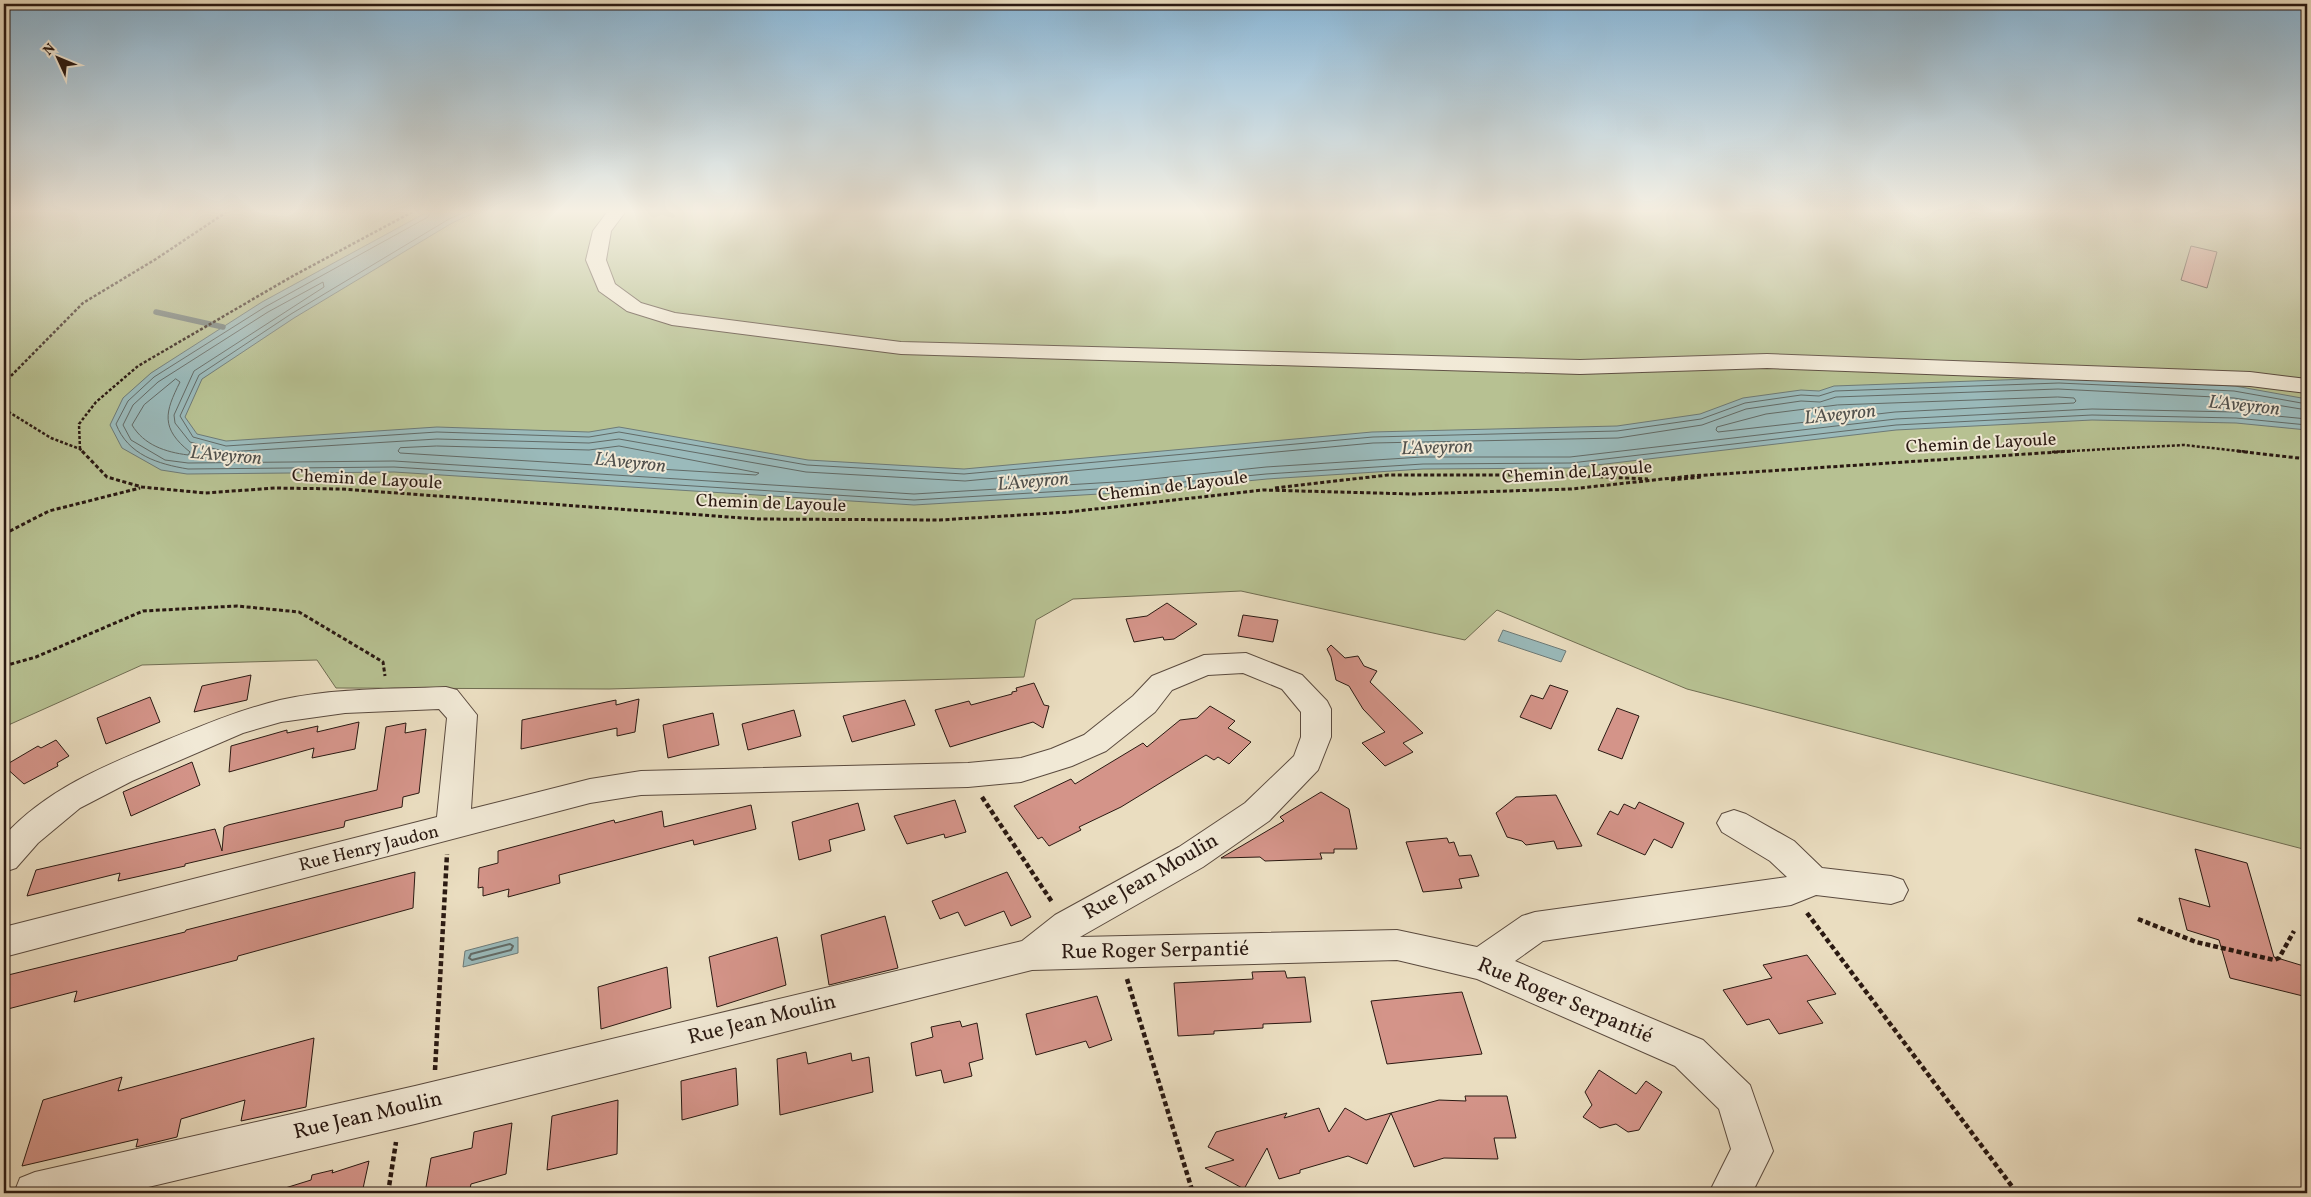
<svg xmlns="http://www.w3.org/2000/svg" width="2311" height="1197" font-family="Vollkorn,serif">
	<style>
		.green { fill: #b7c192; stroke: #706d52 }
		.water { fill: #9ababb; stroke: #6d7a77 }
		.lines { fill: none; stroke-linecap: round; stroke-linejoin: round }
		.shore-far1 { stroke: #626a66; stroke-width: 1 }
		.shore { stroke: #626a66; stroke-width: 2 }
		.stream { stroke: #6d7a77; stroke-width: 5.5 }
		.building { fill: #d49489; stroke: #2a1912 }
		.minor-casing { stroke: #5a4a3e; stroke-width: 2 }
		.path-far2 { stroke: #2a1912; stroke-width: 2.5; stroke-dasharray: 3 2; stroke-linecap: butt }
		.path-far1 { stroke: #2a1912; stroke-width: 3; stroke-dasharray: 4 2.5; stroke-linecap: butt }
		.path { stroke: #2a1912; stroke-width: 4.5; stroke-dasharray: 5 3; stroke-linecap: butt }
		.minor { fill: #f1e9d6; fill-rule: evenodd }
		.labels { text-anchor: middle; dominant-baseline: central; stroke-width: 4; stroke-linejoin: round; paint-order: stroke }
		.street-label { font-size: 18px; fill: #2a1912; stroke: #f1e9d6 }
		.water-label { font-size: 19px; font-style: italic; fill: #51514d; stroke: #f1e9d6 }
		.near-street-label { font-size: 21px; fill: #2a1912; stroke: #f1e9d6 }
	</style>
	<rect width="100%" height="100%" fill="#eaddc0"/>
	<filter id="stains"><feTurbulence type="fractalNoise" baseFrequency=".004" numOctaves="4"/><feColorMatrix values="0 0 0 0 .2 0 0 0 0 .09 0 0 0 0 .02 0 0 0 .5 -.17"/></filter>
	<radialGradient id="worn" r=".72"><stop offset=".6" stop-color="#630" stop-opacity="0"/><stop offset="1" stop-color="#630" stop-opacity=".3"/></radialGradient>
	<polygon class="green" points="4,211 2307,211 2307,850 1687,689 1497,610 1465,640 1241,591 1073,599 1036,620 1024,677 609,689 336,688 317,660 142,665 4,727"/>
	<g class="water">
		<polygon points="429,211 478,211 452,223 294,318 202,379 185,417 197,434 226,441 437,427 589,432 619,427 808,460 964,469 1372,432 1617,426 1700,414 1743,398 1801,390 1819,391 1834,386 2058,378 2235,386 2307,399 2307,430 2236,423 2092,420 1896,430 1571,468 1423,469 1267,479 1133,492 914,505 394,472 187,474 161,470 122,448 110,425 123,398 151,373 262,302"/>
		<polygon points="1503,630 1566,651 1561,662 1498,641"/>
		<polygon points="518,937 518,953 463,967 465,951"/>
	</g>
	<g class="lines">
		<g class="shore-far1">
			<path d="M 431,211 L 428,217 L 265,307 L 154,377 L 128,401 L 116,424 C 128,455 158,464 188,469 L 394,467 L 914,500 L 1132,487 L 1266,474 L 1423,464 L 1571,463 L 1896,425 L 2092,415 L 2236,418 L 2307,425"/>
			<polyline points="467,211 449,219 291,314 199,375 180,416 193,437 226,446 437,432 589,437 619,432 807,465 964,474 1373,437 1617,431 1701,419 1745,403 1801,395 1819,396 1835,391 2059,383 2234,391 2307,404"/>
			<path d="M 176,379 L 180,382 C 165,412 160,428 190,452 L 188,455 C 165,452 144,445 132,425 L 144,405 Z"/>
			<polygon points="2058,397 2074,398 2076,401 2074,403 1895,412 1718,432 1716,430 1717,427 1766,414 1837,405"/>
			<polyline points="2307,410 2234,398 2058,389 1836,397 1820,402 1801,401 1746,409 1702,425 1618,438 1373,443 965,481 806,472 619,439 589,443 437,439 226,452 190,442 175,423 174,415 194,371 324,287 323,282 268,312 158,382 133,405 123,425 131,440 165,460 188,463 394,461 914,494 1132,481 1266,467 1422,457 1570,457 1896,419 2092,409 2236,412 2307,419"/>
			<polygon points="437,446 589,450 619,446 759,473 756,475 400,453 398,451 400,448"/>
		</g>
		<polygon class="shore" points="510,944 513,946 511,950 472,960 469,958 471,954"/>
		<polyline class="stream" points="156,312 223,327"/>
	</g>
	<g class="building">
		<polygon points="2191,246 2217,252 2207,288 2181,280"/>
		<polygon points="1167,603 1197,624 1174,639 1164,640 1163,637 1134,642 1126,619 1147,616"/>
		<polygon points="1243,615 1278,620 1273,642 1238,636"/>
		<polygon points="1331,645 1345,658 1358,656 1364,666 1377,671 1370,682 1423,733 1403,743 1413,752 1385,766 1362,743 1385,732 1363,709 1349,686 1336,680 1331,657 1327,649"/>
		<polygon points="251,675 247,700 194,712 202,686"/>
		<polygon points="1034,683 1044,705 1049,706 1043,728 1033,722 950,747 935,710 969,701 971,705 1012,694 1012,692 1017,691 1016,688"/>
		<polygon points="1550,685 1568,691 1551,729 1520,717 1531,695 1543,699"/>
		<polygon points="150,697 160,722 106,744 97,718"/>
		<polygon points="639,699 635,732 617,736 617,728 521,749 522,720 616,700 616,705"/>
		<polygon points="905,700 915,725 852,742 843,716"/>
		<polygon points="1210,706 1235,721 1228,728 1251,742 1229,764 1218,757 1214,760 1206,755 1121,807 1079,827 1081,830 1049,846 1042,837 1038,839 1014,806 1071,779 1075,784 1143,743 1147,747 1180,720 1197,718"/>
		<polygon points="1617,708 1639,716 1622,759 1598,750"/>
		<polygon points="794,710 801,736 748,750 742,724"/>
		<polygon points="713,713 719,745 668,758 663,725"/>
		<polygon points="359,722 355,749 312,758 314,748 229,772 231,746 287,730 287,733 318,726 317,732"/>
		<polygon points="406,723 405,733 426,729 419,793 403,797 402,807 345,821 344,827 185,864 185,866 118,881 120,873 27,896 36,870 215,829 222,851 224,827 228,825 377,790 386,727"/>
		<polygon points="56,740 69,756 57,763 58,766 24,784 4,766 38,746 41,748"/>
		<polygon points="192,762 200,785 131,816 123,792"/>
		<polygon points="1321,792 1349,809 1357,849 1334,849 1334,853 1320,853 1322,859 1265,861 1260,857 1221,858 1284,821 1280,817"/>
		<polygon points="1556,795 1582,846 1557,849 1554,841 1526,845 1522,841 1507,837 1496,813 1516,797"/>
		<polygon points="955,800 966,832 945,838 944,834 907,844 894,816"/>
		<polygon points="1639,802 1684,823 1672,848 1654,839 1645,855 1597,834 1610,811 1618,815 1624,804 1635,809"/>
		<polygon points="858,803 865,830 829,840 831,851 799,860 792,822"/>
		<polygon points="751,805 756,829 694,845 693,840 559,875 560,883 508,897 509,889 483,896 483,887 478,888 479,868 498,863 498,851 614,820 615,823 662,811 664,827"/>
		<polygon points="1447,838 1449,843 1454,842 1459,856 1471,855 1479,876 1459,879 1462,888 1423,892 1406,842"/>
		<polygon points="2195,849 2247,863 2274,957 2307,967 2307,997 2230,978 2219,940 2187,930 2179,898 2210,907"/>
		<polygon points="415,872 413,908 238,956 237,960 74,1002 77,991 4,1010 4,976 185,932 186,930"/>
		<polygon points="1007,872 1031,917 1011,926 1004,911 965,926 958,912 940,919 932,901"/>
		<polygon points="885,916 898,968 829,985 821,935"/>
		<polygon points="777,937 786,985 717,1007 709,957"/>
		<polygon points="1807,955 1836,994 1807,1001 1823,1023 1779,1034 1769,1019 1747,1025 1723,990 1772,978 1763,965"/>
		<polygon points="667,967 671,1008 601,1029 598,987"/>
		<polygon points="1285,971 1287,978 1305,977 1311,1022 1263,1024 1263,1028 1214,1031 1214,1034 1178,1036 1174,983 1253,979 1252,972"/>
		<polygon points="1462,992 1482,1054 1387,1064 1371,1001"/>
		<polygon points="1097,996 1112,1040 1089,1048 1086,1041 1036,1055 1026,1014"/>
		<polygon points="960,1021 962,1027 977,1023 983,1059 969,1063 972,1076 944,1083 941,1070 916,1076 911,1043 933,1037 931,1027"/>
		<polygon points="314,1038 306,1107 241,1121 245,1100 181,1119 177,1137 136,1147 138,1139 22,1166 43,1100 122,1077 118,1091"/>
		<polygon points="806,1052 808,1064 851,1053 852,1061 869,1057 873,1092 780,1115 777,1059"/>
		<polygon points="736,1068 738,1105 682,1120 681,1081"/>
		<polygon points="1599,1070 1636,1094 1646,1081 1662,1092 1639,1130 1628,1132 1616,1124 1600,1128 1583,1117 1592,1105 1585,1092"/>
		<polygon points="1465,1096 1507,1096 1516,1138 1494,1138 1498,1159 1444,1158 1414,1167 1391,1113 1439,1100 1466,1101"/>
		<polygon points="618,1100 617,1154 547,1170 552,1116"/>
		<polygon points="1319,1108 1329,1132 1345,1108 1366,1120 1391,1113 1367,1164 1348,1156 1300,1170 1300,1173 1279,1179 1267,1148 1244,1189 1205,1168 1234,1160 1208,1147 1216,1132 1287,1113 1284,1118"/>
		<polygon points="512,1123 506,1174 471,1184 469,1193 425,1193 431,1158 472,1148 474,1132"/>
		<polygon points="369,1161 362,1193 283,1193 282,1189 311,1180 312,1175 333,1170 332,1173"/>
	</g>
	<g class="lines">
		<defs>
			<g id="minor">
				<polygon points="608,211 626,211 611,231 606,260 615,284 641,303 675,313 901,342 1580,360 1767,354 2250,372 2307,379 2307,393 2250,386 1767,368 1580,374 901,354 672,325 627,311 599,291 586,260 593,231"/>
				<path d="M 1246,653 L 1302,675 L 1327,701 L 1331,709 L 1331,737 L 1318,770 L 1269,821 L 1203,867 L 1080,937 L 1397,930 L 1477,947 L 1522,916 L 1535,912 L 1787,877 L 1770,861 L 1722,832 L 1717,823 L 1722,814 L 1734,810 L 1746,814 L 1794,841 L 1822,868 L 1891,876 L 1903,880 L 1908,890 L 1903,900 L 1891,904 L 1816,895 L 1791,905 L 1543,941 L 1515,961 L 1703,1040 L 1750,1085 L 1773,1151 L 1752,1193 L 1709,1193 L 1731,1149 L 1719,1109 L 1675,1066 L 1477,979 L 1397,960 L 1032,970 L 415,1124 L 123,1193 L 14,1193 L 20,1178 L 35,1172 L 415,1086 L 1022,941 L 1055,915 L 1179,847 L 1245,803 L 1294,756 L 1301,737 L 1301,712 L 1282,689 L 1243,673 L 1208,675 L 1172,690 L 1155,712 L 1106,751 L 1072,766 L 1021,782 L 968,787 L 641,795 L 590,803 L 4,957 L 4,927 L 437,817 L 447,718 L 439,709 L 345,713 L 281,722 L 243,733 L 132,781 L 80,808 L 38,843 L 16,868 L 4,872 L 4,836 C 47,789 104,766 162,742 C 201,726 239,710 280,700 C 334,688 391,689 446,687 L 457,690 L 477,715 L 471,809 L 590,779 L 641,771 L 968,763 L 1021,758 L 1051,749 L 1084,735 L 1133,696 L 1152,676 L 1204,655 Z"/>
			</g>
		</defs>
		<use href="#minor" class="minor-casing"/>
		<g class="path-far2">
			<polyline points="4,383 83,303 156,259 228,211"/>
			<polyline points="4,409 51,438 80,449 83,452"/>
			<polyline points="80,449 79,424 96,402 138,366 291,277 414,211"/>
			<polyline points="2052,452 2184,445 2248,452"/>
		</g>
		<g class="path-far1">
			<polyline points="82,451 107,477 142,487 205,493 275,488 341,489 757,519 940,520 1069,512 1263,490 1413,494 1571,489 1691,476 2073,451"/>
			<polyline points="2237,451 2307,459"/>
			<polyline points="1671,480 1702,477"/>
			<polyline points="1275,488 1388,475 1562,475 1648,479"/>
			<polyline points="4,534 49,511 140,488"/>
			<polyline points="4,666 36,657 143,611 237,606 299,612 383,662 385,676"/>
		</g>
		<g class="path">
			<polyline points="982,797 1052,902"/>
			<polyline points="1807,913 2017,1193"/>
			<polyline points="2138,919 2196,942 2274,960 2279,958 2294,931"/>
			<polyline points="1127,979 1193,1193"/>
			<polyline points="435,1070 447,854"/>
			<polyline points="388,1193 396,1142"/>
		</g>
		<use href="#minor" class="minor"/>
	</g>
	<linearGradient id="sky" x2="0" y2="1"><stop stop-color="#89b6d6"/><stop offset="0.56" stop-color="#f6f0e3"/><stop offset="1" stop-color="#f6f0e3" stop-opacity="0"/></linearGradient>
	<rect width="2311" height="378" fill="url(#sky)"/>
	<g class="labels">
		<g class="street-label">
			<text transform="translate(1981 444) rotate(-3)">Chemin de Layoule</text>
			<text transform="translate(1577 473) rotate(-4)">Chemin de Layoule</text>
			<text transform="translate(367 480) rotate(3)">Chemin de Layoule</text>
			<text transform="translate(1173 487) rotate(-7)">Chemin de Layoule</text>
			<text transform="translate(771 504) rotate(2)">Chemin de Layoule</text>
			<text transform="translate(369 849) rotate(-14)">Rue Henry Jaudon</text>
		</g>
		<g class="water-label">
			<text transform="translate(2244 406) rotate(6)">L'Aveyron</text>
			<text transform="translate(1840 415) rotate(-6)">L'Aveyron</text>
			<text transform="translate(1437 448) rotate(-2)">L'Aveyron</text>
			<text transform="translate(226 456) rotate(5)">L'Aveyron</text>
			<text transform="translate(630 463) rotate(6)">L'Aveyron</text>
			<text transform="translate(1033 482) rotate(-5)">L'Aveyron</text>
		</g>
		<g class="near-street-label">
			<text transform="translate(1151 877) rotate(-30)">Rue Jean Moulin</text>
			<text transform="translate(1155 951) rotate(-1)">Rue Roger Serpantié</text>
			<text transform="translate(1565 1001) rotate(23)">Rue Roger Serpantié</text>
			<text transform="translate(762 1020) rotate(-14)">Rue Jean Moulin</text>
			<text transform="translate(368 1116) rotate(-13)">Rue Jean Moulin</text>
		</g>
	</g>
	<rect width="2311" height="1197" fill="none" stroke="#eaddc0" stroke-width="20"/>
	<rect x="5" y="5" width="2301" height="1187" fill="none" stroke="#2a1912" stroke-width="2.5"/>
	<rect x="10" y="10" width="2291" height="1177" fill="none" stroke="#2a1912"/>
	<g transform="translate(58 58) rotate(314)" stroke="#f1e9d6" stroke-width="4" paint-order="stroke">
	<path d="M0-4L9 19L0 12L-9 19Z" fill="#2a1912"/>
	<text y="-8" font-size="14" font-weight="bold" text-anchor="middle" fill="#2a1912">N</text>
	</g>
	<rect width="100%" height="100%" filter="url(#stains)"/>
	<rect width="100%" height="100%" fill="url(#worn)"/>
</svg>
